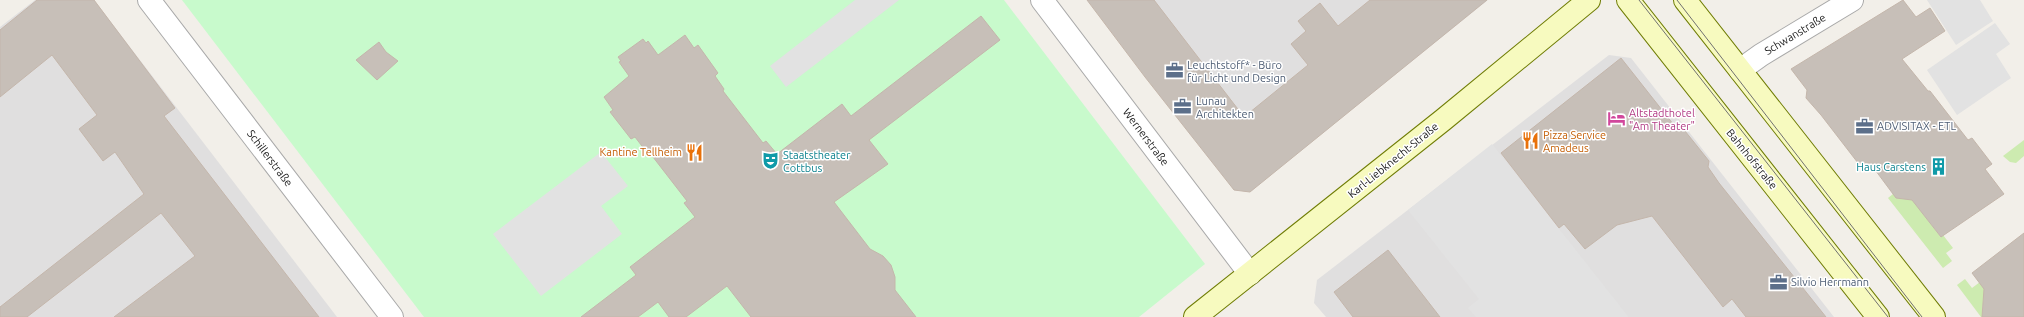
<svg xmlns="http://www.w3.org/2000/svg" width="2024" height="317" font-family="Ubuntu,sans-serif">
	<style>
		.residential { fill: #e0dfdf }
		.grass { fill: #cdebb0 }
		.park { fill: #c8facc }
		.parking { fill: #e2e2e2 }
		.building { fill: #c7bfb8; stroke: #c4b6ab }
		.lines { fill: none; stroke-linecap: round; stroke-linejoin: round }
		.street-casing { stroke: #a9a9a9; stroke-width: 24 }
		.secondary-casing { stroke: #707d05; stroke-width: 24 }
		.street { stroke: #fff; stroke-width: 22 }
		.secondary { stroke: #f7fabf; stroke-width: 22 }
		.tram { stroke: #707070; stroke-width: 1 }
		.labels { text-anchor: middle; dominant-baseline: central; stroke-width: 3; stroke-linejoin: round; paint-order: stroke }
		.street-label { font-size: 11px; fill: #222; stroke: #fff }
		.service-label { font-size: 11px; fill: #4e5e75; stroke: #fff; text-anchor: start }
		.hotel-label { font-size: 11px; fill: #b23c85; stroke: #fff; text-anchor: start }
		.food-label { font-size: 11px; fill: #c56008; stroke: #fff; text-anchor: start }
		.culture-label { font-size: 11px; fill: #0d838f; stroke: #fff; text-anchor: start }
	</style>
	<rect width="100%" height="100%" fill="#f2efe9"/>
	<g class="residential">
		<polygon points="35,0 94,0 337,317 0,317 0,27"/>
		<polygon points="1090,0 1488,0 1250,192 1234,190"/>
		<polygon points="1609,55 1631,58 1834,317 1326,317 1314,303 1317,280"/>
	</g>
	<g class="grass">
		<polygon points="2024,140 2024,156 2016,163 2010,162 2003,156"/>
		<polygon points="1893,194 1909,195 1941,237 1943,235 1953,248 1946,253 1952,261 1943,268 1888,198"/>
		<polygon points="1965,279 1972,288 1980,282 1988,293 1984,297 1982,311 1987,317 1981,317 1957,285"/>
	</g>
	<polygon class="park" points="182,0 1004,0 1205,264 1139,317 424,317"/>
	<g class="parking">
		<polygon points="855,0 899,0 786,87 770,66"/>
		<polygon points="1927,0 1980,0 1993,21 1956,45"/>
		<polygon points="1995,23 2010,44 1996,54 2011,78 1957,115 1927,70"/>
		<polygon points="1492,144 1627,315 1628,317 1476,317 1468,308 1479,299 1408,210"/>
		<polygon points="601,152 628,186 601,206 622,234 541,296 493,234"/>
	</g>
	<g class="building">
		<polygon points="37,0 94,0 175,108 164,116 319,317 114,317 195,256 161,213 27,317 0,317 0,307 144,194 115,152 103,161 79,129 97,115 52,55 0,97 0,30"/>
		<polygon points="1087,0 1154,0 1244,117 1308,65 1291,44 1306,31 1298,21 1320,3 1338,26 1370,0 1487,0 1250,192 1234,190 1145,77"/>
		<polygon points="1903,0 1916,17 1930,8 1945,31 1902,59 1928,91 1930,91 1968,140 1972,138 1992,164 1985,169 2004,194 1941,237 1912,200 1896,198 1870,163 1858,163 1821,115 1806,98 1807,90 1791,69"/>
		<polygon points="981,16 1000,40 869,140 888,164 834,202 870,249 883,256 891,265 895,277 895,290 916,317 751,317 727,286 686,317 669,317 658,302 638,317 581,317 636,275 630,267 695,217 684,203 687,201 646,148 645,150 635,137 631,139 610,112 613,110 604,97 629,76 619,62 621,61 618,57 643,39 646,43 648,41 658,55 685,35 694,48 698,45 718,73 715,76 724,89 723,91 763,143 766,141 777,154 842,104 851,116"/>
		<polygon points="379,42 386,52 398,61 377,80 356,60"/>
		<polygon points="1621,58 1677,129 1681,126 1709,161 1708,167 1719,183 1826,317 1746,317 1732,299 1723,307 1652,216 1617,225 1585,249 1564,224 1559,228 1501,153"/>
		<polygon points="2024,233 2024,317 1982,317 1984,289 1972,273"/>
		<polygon points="1388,250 1440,317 1353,317 1334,292"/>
	</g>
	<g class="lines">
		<defs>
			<g id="street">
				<polyline points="149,0 392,317"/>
				<polyline points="1042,0 1250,274"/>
				<polyline points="1740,70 1761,55 1852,0"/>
			</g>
			<g id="secondary">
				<polyline points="1628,0 1878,317"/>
				<polyline points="1685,0 1934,317"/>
				<polyline points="1195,317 1443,120 1589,0"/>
			</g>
		</defs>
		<use href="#street" class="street-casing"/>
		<use href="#secondary" class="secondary-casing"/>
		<use href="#street" class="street"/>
		<use href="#secondary" class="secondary"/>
		<g class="tram">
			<polyline points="1639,0 1888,317"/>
			<polyline points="1677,0 1922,317"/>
		</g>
	</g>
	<defs>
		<symbol id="office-bare" viewBox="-9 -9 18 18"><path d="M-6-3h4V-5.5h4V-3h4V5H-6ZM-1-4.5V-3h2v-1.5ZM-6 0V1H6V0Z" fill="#5c6f8a" stroke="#fff" stroke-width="2.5" paint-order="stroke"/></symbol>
		<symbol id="hotel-bare" viewBox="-9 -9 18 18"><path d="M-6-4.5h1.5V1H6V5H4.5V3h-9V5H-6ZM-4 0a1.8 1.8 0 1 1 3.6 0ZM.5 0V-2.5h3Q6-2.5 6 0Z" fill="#d1479c" stroke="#fff" stroke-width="2.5" paint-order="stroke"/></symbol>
		<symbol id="restaurant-bare" viewBox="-9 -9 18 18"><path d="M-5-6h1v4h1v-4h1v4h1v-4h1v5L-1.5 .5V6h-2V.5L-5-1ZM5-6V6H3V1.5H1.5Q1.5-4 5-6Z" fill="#e8710a" stroke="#fff" stroke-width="2.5" paint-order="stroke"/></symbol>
		<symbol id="theatre-bare" viewBox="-9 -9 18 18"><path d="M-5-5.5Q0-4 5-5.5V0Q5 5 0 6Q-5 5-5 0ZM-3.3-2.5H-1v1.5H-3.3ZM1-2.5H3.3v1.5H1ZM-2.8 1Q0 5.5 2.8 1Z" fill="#0f9aa8" stroke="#fff" stroke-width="2.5" paint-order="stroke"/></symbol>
		<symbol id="building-bare" viewBox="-9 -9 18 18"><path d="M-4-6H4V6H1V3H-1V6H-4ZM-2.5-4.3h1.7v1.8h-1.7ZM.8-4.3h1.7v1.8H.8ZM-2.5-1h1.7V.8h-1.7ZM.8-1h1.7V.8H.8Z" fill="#0f9aa8" stroke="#fff" stroke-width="2.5" paint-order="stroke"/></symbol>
	</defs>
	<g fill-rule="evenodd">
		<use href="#office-bare" x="1162" y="58" width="25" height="25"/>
		<use href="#office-bare" x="1170" y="94" width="25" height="25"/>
		<use href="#hotel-bare" x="1604" y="106" width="25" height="25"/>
		<use href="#office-bare" x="1852" y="114" width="25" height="25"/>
		<use href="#restaurant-bare" x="1518" y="128" width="25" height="25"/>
		<use href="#restaurant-bare" x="682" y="140" width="25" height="25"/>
		<use href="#theatre-bare" x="758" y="148" width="25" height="25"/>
		<use href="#building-bare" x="1926" y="154" width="25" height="25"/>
		<use href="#office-bare" x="1766" y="270" width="25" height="25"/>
	</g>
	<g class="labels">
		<g class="street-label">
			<text transform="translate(1795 34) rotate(-31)">Schwanstraße</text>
			<text transform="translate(1146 137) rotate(53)">Wernerstraße</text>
			<text transform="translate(270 158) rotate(53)">Schillerstraße</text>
			<text transform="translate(1752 159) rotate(51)">Bahnhofstraße</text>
			<text transform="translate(1393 160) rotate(-39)">Karl-Liebknecht-Straße</text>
		</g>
		<g class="service-label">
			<text x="1187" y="65">Leuchtstoff* - Büro<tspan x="1187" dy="13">für Licht und Design</tspan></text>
			<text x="1196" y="101">Lunau<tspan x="1196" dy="13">Architekten</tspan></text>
			<text x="1877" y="126">ADVISITAX - ETL</text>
			<text x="1791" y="282">Silvio Herrmann</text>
		</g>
		<g class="hotel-label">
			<text x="1629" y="113">Altstadthotel<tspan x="1629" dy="13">"Am Theater"</tspan></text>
		</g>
		<g class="food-label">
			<text x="1543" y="135">Pizza Service<tspan x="1543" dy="13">Amadeus</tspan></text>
			<text x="682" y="152" text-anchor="end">Kantine Tellheim</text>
		</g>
		<g class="culture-label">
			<text x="783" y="155">Staatstheater<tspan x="783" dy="13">Cottbus</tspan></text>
			<text x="1926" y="167" text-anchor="end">Haus Carstens</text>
		</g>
	</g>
</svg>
